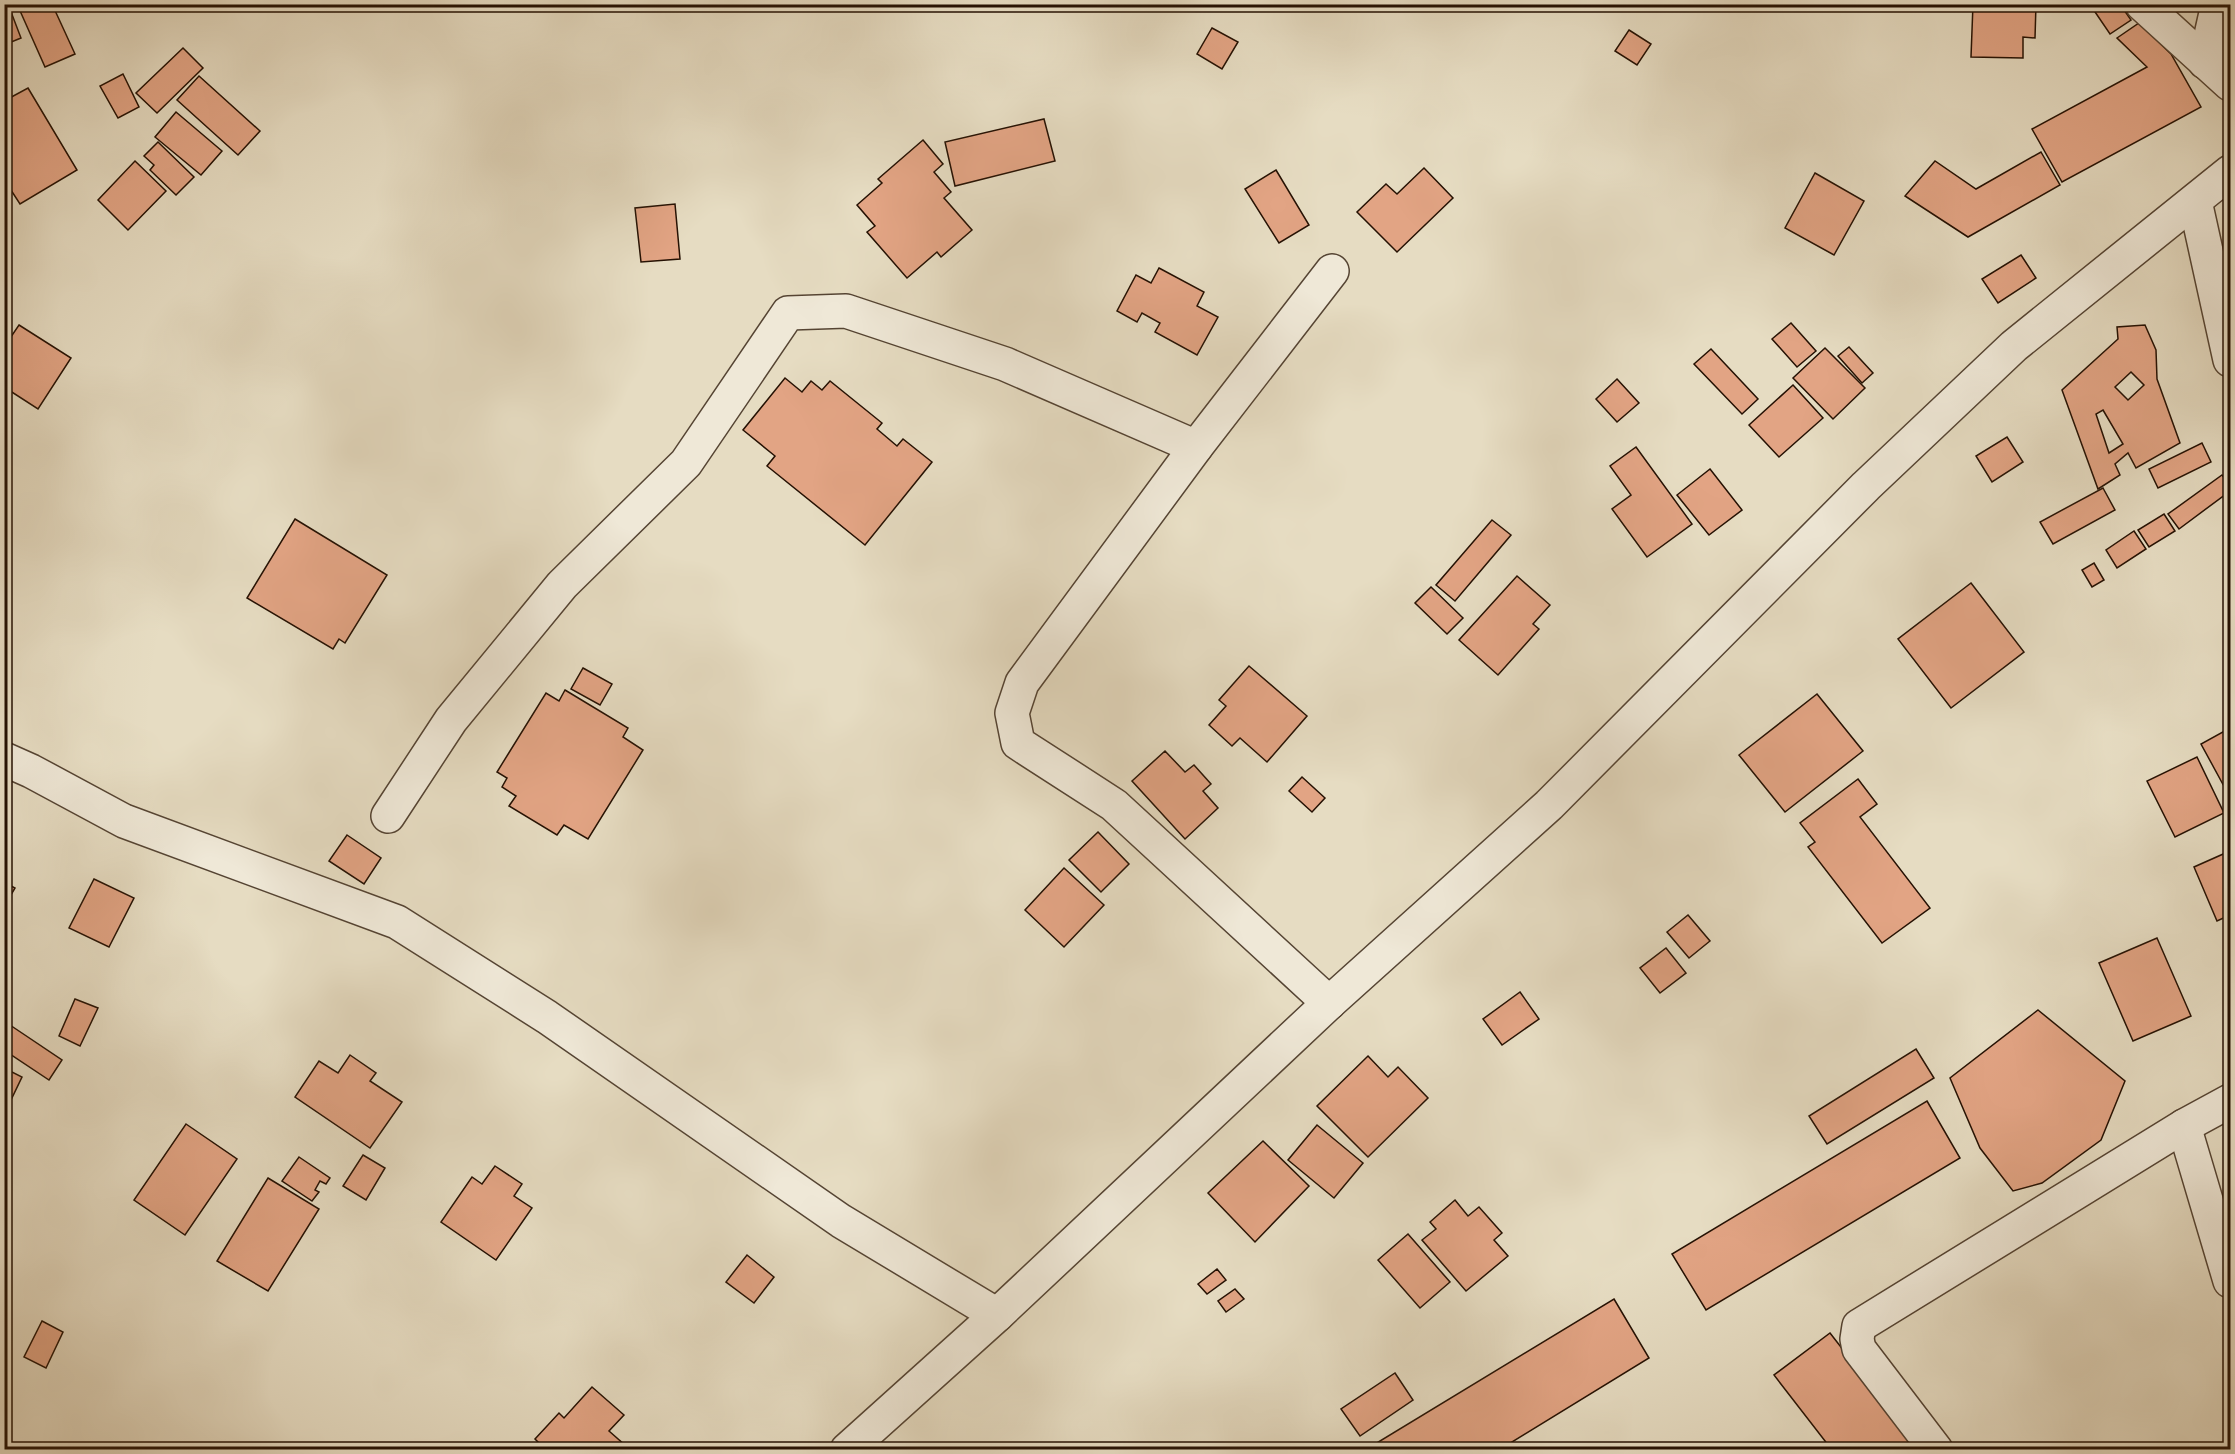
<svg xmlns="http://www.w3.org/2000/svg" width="2235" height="1454" font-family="'Libre Caslon Text',serif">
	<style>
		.building { fill: #e2a484; stroke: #251103; stroke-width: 1.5; fill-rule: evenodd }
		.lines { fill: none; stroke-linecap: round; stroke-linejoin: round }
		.minor-casing { stroke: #543; stroke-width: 36 }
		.minor { stroke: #efe8d7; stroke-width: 33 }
	</style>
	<rect width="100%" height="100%" fill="#e6dcc2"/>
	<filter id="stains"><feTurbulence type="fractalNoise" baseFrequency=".00333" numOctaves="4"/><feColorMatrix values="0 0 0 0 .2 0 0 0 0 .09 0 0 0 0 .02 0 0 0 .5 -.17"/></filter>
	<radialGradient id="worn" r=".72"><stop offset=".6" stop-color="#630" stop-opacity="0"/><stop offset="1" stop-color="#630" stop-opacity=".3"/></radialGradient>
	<g class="building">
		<polygon points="4,4 8,4 21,38 4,45"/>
		<polygon points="17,4 52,4 75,54 45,67"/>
		<polygon points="1973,4 2036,4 2035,38 2023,37 2023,58 1971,57"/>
		<polygon points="2093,4 2120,4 2131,20 2110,34 2091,6"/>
		<polygon points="2139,23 2171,54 2201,107 2062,182 2032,129 2147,67 2117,38"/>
		<polygon points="1212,28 1238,42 1222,69 1197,54"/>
		<polygon points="1629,30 1651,44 1637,65 1615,51"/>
		<polygon points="183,48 203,68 157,113 136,93"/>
		<polygon points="123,74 139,107 118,118 100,86"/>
		<polygon points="199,76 260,131 238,155 177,100"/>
		<polygon points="28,88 77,170 20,204 9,187 4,190 4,101"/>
		<polygon points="176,112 222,151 201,175 155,137"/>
		<polygon points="1044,119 1055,161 955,186 945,142"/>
		<polygon points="923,140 943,164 934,172 951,192 944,198 972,230 941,257 937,252 907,278 867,232 875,226 857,205 882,183 878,179"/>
		<polygon points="158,142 194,177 176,195 150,170 154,165 144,156"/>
		<polygon points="2041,152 2060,185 1968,237 1905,196 1935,161 1976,189"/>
		<polygon points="135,161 166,191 128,230 98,200"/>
		<polygon points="1424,168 1453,198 1397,252 1357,212 1386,184 1397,194"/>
		<polygon points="1276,170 1309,225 1279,243 1245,189"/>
		<polygon points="1815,173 1864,201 1834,255 1785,228"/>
		<polygon points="675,204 680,259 641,262 635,208"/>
		<polygon points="2021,255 2036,278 1998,303 1982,279"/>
		<polygon points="1159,268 1204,292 1197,306 1218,317 1197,355 1155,332 1160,323 1142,313 1137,322 1117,311 1136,275 1151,283"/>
		<polygon points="1791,323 1816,351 1797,367 1772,339"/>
		<polygon points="19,325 71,358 38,409 4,387 4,347"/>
		<path d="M 2145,325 L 2156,350 L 2157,379 L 2180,443 L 2136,468 L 2128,453 L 2115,464 L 2120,475 L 2098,489 L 2062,390 L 2118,339 L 2117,327 ZM 2131,372 L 2144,385 L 2128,400 L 2115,387 ZM 2103,410 L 2123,444 L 2109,453 L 2096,414 Z"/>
		<polygon points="1849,347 1873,373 1862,383 1838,356"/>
		<polygon points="1825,348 1865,388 1833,419 1793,378"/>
		<polygon points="1711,349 1758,399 1742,414 1694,364"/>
		<polygon points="785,378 802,392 811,381 822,390 830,381 882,423 877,429 897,446 903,439 932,462 865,545 767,466 775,456 743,430"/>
		<polygon points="1617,379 1639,403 1617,422 1596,399"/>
		<polygon points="1793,385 1823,418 1779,457 1749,425"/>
		<polygon points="2007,437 2023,462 1992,482 1976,456"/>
		<polygon points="2202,443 2211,462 2158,488 2149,469"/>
		<polygon points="1636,447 1692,524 1647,557 1612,509 1631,495 1610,466"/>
		<polygon points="1710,469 1742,510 1709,535 1677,495"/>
		<polygon points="2222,475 2230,485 2230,491 2179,529 2168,514"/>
		<polygon points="2103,488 2115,510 2053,544 2040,522"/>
		<polygon points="2164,514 2175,531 2149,547 2138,530"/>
		<polygon points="295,519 387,575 345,643 339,639 333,649 247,598"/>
		<polygon points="1492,520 1511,535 1455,601 1436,585"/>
		<polygon points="2134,531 2146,549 2117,568 2106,550"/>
		<polygon points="2094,563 2104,580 2092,587 2082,570"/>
		<polygon points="1517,576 1550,605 1533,624 1539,629 1498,675 1459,640"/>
		<polygon points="1971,583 2024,652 1951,708 1898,639"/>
		<polygon points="1431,587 1463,618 1447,634 1415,603"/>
		<polygon points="1249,666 1307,716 1267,762 1240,738 1232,746 1209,725 1226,706 1219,700"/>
		<polygon points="583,668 612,684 600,705 571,689"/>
		<polygon points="565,690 628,728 623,737 643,750 588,839 564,825 557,835 509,806 516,796 502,787 507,778 497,772 546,693 559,701"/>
		<polygon points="1817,694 1863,751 1785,812 1739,755"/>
		<polygon points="2230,728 2230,787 2226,790 2201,744"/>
		<polygon points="1165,751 1185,772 1194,765 1211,784 1203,791 1218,808 1185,839 1132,781"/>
		<polygon points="2197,757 2224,813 2175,837 2147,781"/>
		<polygon points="1302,777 1325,798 1312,812 1289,791"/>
		<polygon points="1858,779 1877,804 1860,817 1930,908 1882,943 1808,847 1815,842 1800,823"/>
		<polygon points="1098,832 1129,864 1101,892 1069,860"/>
		<polygon points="347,835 381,858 364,884 329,861"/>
		<polygon points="2230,851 2230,915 2217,921 2194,867"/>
		<polygon points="1064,868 1104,905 1064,947 1025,910"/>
		<polygon points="94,879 134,898 109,947 69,928"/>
		<polygon points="4,882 15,888 4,907"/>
		<polygon points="1688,915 1710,941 1689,958 1667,932"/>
		<polygon points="2157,938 2191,1016 2133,1041 2099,963"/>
		<polygon points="1666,948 1686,973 1660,993 1640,968"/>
		<polygon points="1520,992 1539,1019 1502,1045 1483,1019"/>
		<polygon points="75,999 98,1008 80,1046 59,1036"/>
		<polygon points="2038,1010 2125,1081 2101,1140 2042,1183 2013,1191 1980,1148 1950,1078"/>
		<polygon points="4,1021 62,1060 49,1080 4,1050"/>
		<polygon points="1916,1049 1934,1078 1827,1144 1809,1116"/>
		<polygon points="350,1055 376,1073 370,1081 402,1102 370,1148 295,1097 319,1061 338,1073"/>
		<polygon points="1368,1056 1388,1077 1398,1067 1428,1098 1368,1157 1317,1106"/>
		<polygon points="4,1068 22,1077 9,1104 4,1102"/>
		<polygon points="1927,1101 1960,1158 1706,1310 1672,1254"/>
		<polygon points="186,1124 237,1159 185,1235 134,1200"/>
		<polygon points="1317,1125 1363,1163 1334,1198 1288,1160"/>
		<polygon points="1263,1141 1309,1186 1255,1242 1208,1193"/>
		<polygon points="363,1155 385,1168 366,1200 343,1186"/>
		<polygon points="299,1157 330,1178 326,1184 320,1181 315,1190 319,1192 312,1201 282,1181"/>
		<polygon points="495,1166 522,1184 514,1196 532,1208 496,1260 441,1222 472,1177 482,1184"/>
		<polygon points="268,1178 319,1209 268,1291 217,1261"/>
		<polygon points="1455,1200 1468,1216 1479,1207 1502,1233 1494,1240 1508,1256 1466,1291 1422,1240 1436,1229 1430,1222"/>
		<polygon points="1408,1234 1450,1282 1420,1308 1378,1260"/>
		<polygon points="747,1255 774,1277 754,1303 726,1282"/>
		<polygon points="1217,1269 1226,1280 1207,1294 1198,1284"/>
		<polygon points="1235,1289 1244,1299 1226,1312 1218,1301"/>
		<polygon points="1614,1299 1649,1358 1499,1450 1379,1450 1375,1444"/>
		<polygon points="42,1321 63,1332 46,1368 24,1357"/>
		<polygon points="1830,1333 1921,1450 1832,1450 1774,1375"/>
		<polygon points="1395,1373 1413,1400 1360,1436 1341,1409"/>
		<polygon points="592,1387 624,1415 609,1431 626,1446 624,1450 546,1450 535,1439 559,1413 564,1418"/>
	</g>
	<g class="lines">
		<defs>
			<g id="minor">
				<polyline points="2142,4 2230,84"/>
				<polyline points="2205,62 2218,4"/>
				<polyline points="2195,201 2230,360"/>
				<polyline points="4,759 31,771 124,821 397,922 547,1017 841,1221 997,1315"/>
				<polyline points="388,816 451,720 562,585 686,463 788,313 846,311 1005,364 1196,447"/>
				<polyline points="1329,1003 1114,805 1018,743 1012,713 1022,683 1196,447 1332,271"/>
				<polyline points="2184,1126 2230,1281"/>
				<polyline points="847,1450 997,1315 1329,1003 1549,805 1866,486 2014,346 2230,172"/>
				<polyline points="1936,1450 1859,1349 1857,1339 1859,1326 2184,1126 2230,1101"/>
			</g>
		</defs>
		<use href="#minor" class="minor-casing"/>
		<use href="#minor" class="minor"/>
	</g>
	<rect width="2235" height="1454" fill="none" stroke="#e6dcc2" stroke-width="24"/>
	<rect x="6" y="6" width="2223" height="1442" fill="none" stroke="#251103" stroke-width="3"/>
	<rect x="12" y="12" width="2211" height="1430" fill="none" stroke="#251103" stroke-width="1.5"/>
	<rect width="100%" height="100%" filter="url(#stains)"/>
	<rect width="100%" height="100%" fill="url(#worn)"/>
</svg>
